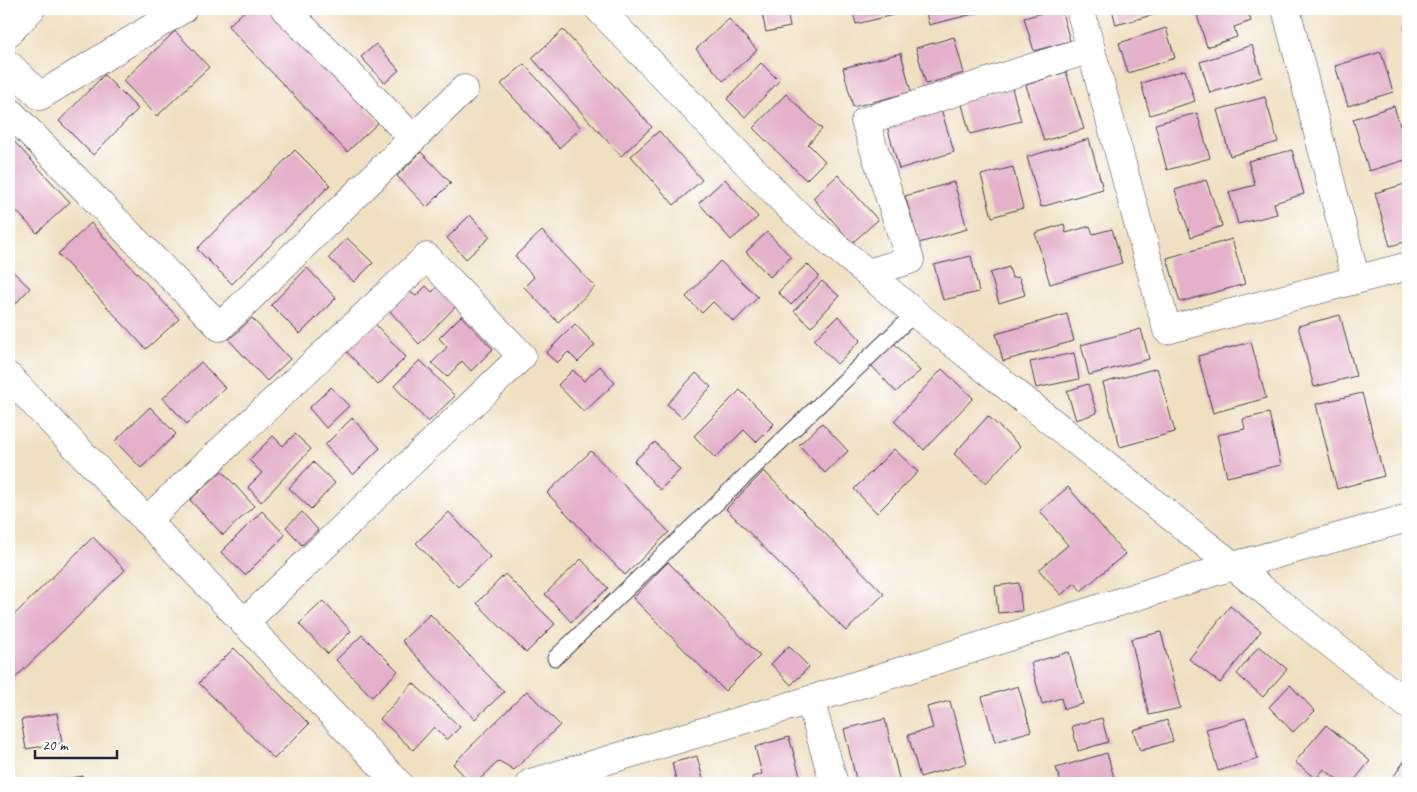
<svg xmlns="http://www.w3.org/2000/svg" width="1417" height="792" font-family="Caveat,sans-serif">
	<style>
		.building { fill: #e4b0ca }
		.lines { fill: none; stroke-linecap: round; stroke-linejoin: round }
		.lane-casing { stroke: #413e4f; stroke-width: 17 }
		.street-casing { stroke: #413e4f; stroke-width: 29 }
		.secondary-casing { stroke: #413e4f; stroke-width: 29 }
		.lane { stroke: #fff; stroke-width: 15 }
		.street { stroke: #fff; stroke-width: 28 }
		.secondary { stroke: #fff; stroke-width: 28 }
	</style>
	<rect width="100%" height="100%" fill="#fff"/>
	<filter id="ink" filterUnits="userSpaceOnUse"><feTurbulence type="fractalNoise" baseFrequency=".02" numOctaves="2"/><feDisplacementMap in="SourceGraphic" scale="10" xChannelSelector="R" yChannelSelector="G"/><feConvolveMatrix kernelMatrix="1 2 1 2 8 2 1 2 1" color-interpolation-filters="sRGB"/></filter>
	<filter id="wash" filterUnits="userSpaceOnUse"><feTurbulence type="fractalNoise" baseFrequency=".0096" numOctaves="4" result="noise"/><feDisplacementMap in="SourceGraphic" scale="20" xChannelSelector="R" yChannelSelector="G"/><feGaussianBlur stdDeviation="1.12" result="paint"/><feColorMatrix in="noise" values="0 0 0 0 0 0 0 0 0 0 0 0 0 0 0 0 0 1.4 0 .05"/><feComposite in="paint" operator="in"/></filter>
	<g filter="url(#wash)">
		<rect width="100%" height="100%" fill="#efe0c1"/>
		<g id="blocks">
			<g class="building">
				<polygon points="247,9 273,9 379,122 347,152 228,26"/>
				<polygon points="761,9 793,9 787,11 790,27 766,32"/>
				<polygon points="852,9 896,9 897,14 856,24"/>
				<polygon points="925,9 976,9 977,13 929,25"/>
				<polygon points="1057,9 1061,9 1070,41 1034,51 1024,18"/>
				<polygon points="1112,9 1167,9 1167,11 1116,25"/>
				<polygon points="1215,9 1247,9 1251,21 1234,27 1237,37 1207,47 1197,15"/>
				<polygon points="729,19 757,50 723,81 696,49"/>
				<polygon points="1408,26 1408,42 1404,27"/>
				<polygon points="1166,28 1175,58 1128,73 1119,43"/>
				<polygon points="563,30 652,127 621,156 532,58"/>
				<polygon points="175,31 209,67 157,116 123,81"/>
				<polygon points="954,37 964,73 926,84 916,48"/>
				<polygon points="376,44 399,70 385,83 361,57"/>
				<polygon points="1252,45 1262,77 1210,93 1200,62"/>
				<polygon points="1381,52 1393,92 1348,106 1335,66"/>
				<polygon points="901,53 911,92 853,107 843,68"/>
				<polygon points="761,63 779,81 745,117 727,99"/>
				<polygon points="524,64 581,128 559,148 501,84"/>
				<polygon points="1185,70 1195,101 1150,115 1141,83"/>
				<polygon points="1066,72 1084,129 1044,141 1026,85"/>
				<polygon points="104,75 138,109 93,155 59,121"/>
				<polygon points="1012,88 1021,121 970,134 961,101"/>
				<polygon points="786,94 822,129 808,144 825,161 806,180 753,128"/>
				<polygon points="1265,97 1278,142 1230,156 1217,110"/>
				<polygon points="1394,106 1408,152 1408,159 1369,171 1353,119"/>
				<polygon points="941,109 954,152 899,169 887,126"/>
				<polygon points="1197,113 1210,158 1167,170 1155,124"/>
				<polygon points="659,131 702,180 674,205 631,156"/>
				<polygon points="9,136 70,202 37,233 9,203"/>
				<polygon points="1089,139 1103,189 1041,207 1027,157"/>
				<polygon points="295,150 330,185 232,284 197,249"/>
				<polygon points="1292,150 1304,194 1274,203 1277,214 1238,224 1229,192 1255,185 1248,161"/>
				<polygon points="421,152 451,183 427,207 397,176"/>
				<polygon points="1013,167 1023,208 992,217 981,175"/>
				<polygon points="838,175 878,220 852,243 813,198"/>
				<polygon points="725,179 758,217 731,240 699,203"/>
				<polygon points="1206,180 1222,226 1191,237 1175,190"/>
				<polygon points="954,182 967,229 919,243 905,196"/>
				<polygon points="1408,183 1408,241 1390,246 1375,193"/>
				<polygon points="470,215 490,237 466,259 447,238"/>
				<polygon points="91,223 179,319 146,349 58,254"/>
				<polygon points="1064,224 1066,233 1090,226 1093,234 1112,229 1122,263 1050,284 1035,233"/>
				<polygon points="542,231 595,287 558,322 524,287 534,277 515,256"/>
				<polygon points="767,232 791,257 770,277 746,252"/>
				<polygon points="347,238 373,263 354,282 329,258"/>
				<polygon points="1232,239 1245,284 1180,302 1167,258"/>
				<polygon points="971,256 979,292 943,300 934,265"/>
				<polygon points="720,261 758,297 734,322 713,302 702,313 686,297"/>
				<polygon points="807,264 819,276 791,305 778,292"/>
				<polygon points="1009,267 1012,278 1019,277 1025,295 999,303 990,273"/>
				<polygon points="9,268 30,288 9,311"/>
				<polygon points="307,268 336,298 300,334 271,305"/>
				<polygon points="822,281 839,296 811,327 794,311"/>
				<polygon points="441,283 460,302 419,344 390,311 410,292 416,296 426,286 432,292"/>
				<polygon points="1067,314 1074,341 1003,361 996,334"/>
				<polygon points="1340,315 1356,376 1314,387 1298,326"/>
				<polygon points="461,316 493,349 471,371 462,361 447,377 432,363 447,347 439,338"/>
				<polygon points="838,316 861,340 837,364 814,340"/>
				<polygon points="252,318 290,359 267,381 229,340"/>
				<polygon points="375,324 406,357 378,385 346,351"/>
				<polygon points="575,324 595,345 578,362 568,352 557,363 546,353"/>
				<polygon points="1141,329 1149,359 1089,375 1081,345"/>
				<polygon points="893,342 920,371 896,392 870,364"/>
				<polygon points="1251,342 1266,398 1213,413 1198,356"/>
				<polygon points="1074,353 1079,379 1036,388 1030,362"/>
				<polygon points="420,360 455,396 428,422 394,386"/>
				<polygon points="201,362 225,388 187,424 163,398"/>
				<polygon points="600,366 615,383 584,412 558,385 573,370 584,381"/>
				<polygon points="1157,368 1175,432 1120,447 1103,383"/>
				<polygon points="942,369 973,398 924,450 894,421"/>
				<polygon points="696,373 711,387 682,418 667,404"/>
				<polygon points="1088,384 1097,413 1076,420 1067,391"/>
				<polygon points="331,387 349,406 326,428 309,408"/>
				<polygon points="740,390 774,424 756,442 744,430 715,458 694,436"/>
				<polygon points="1362,393 1384,476 1337,489 1316,404"/>
				<polygon points="150,407 176,434 141,468 115,441"/>
				<polygon points="1269,413 1281,465 1227,477 1217,435 1245,429 1243,419"/>
				<polygon points="988,416 1020,446 986,483 954,454"/>
				<polygon points="352,418 380,448 353,475 325,445"/>
				<polygon points="822,423 848,451 825,473 799,445"/>
				<polygon points="295,434 311,449 261,502 248,487 262,473 249,460 273,436 283,446"/>
				<polygon points="655,442 680,470 660,490 634,461"/>
				<polygon points="894,449 918,472 877,513 854,489"/>
				<polygon points="591,451 669,532 625,575 547,493"/>
				<polygon points="313,462 335,483 311,509 289,488"/>
				<polygon points="222,471 254,506 223,535 190,500"/>
				<polygon points="764,471 884,594 846,631 726,509"/>
				<polygon points="1068,487 1125,554 1081,591 1075,583 1061,595 1039,570 1068,545 1040,511"/>
				<polygon points="262,511 285,535 245,575 221,552"/>
				<polygon points="302,512 318,530 302,545 286,527"/>
				<polygon points="449,512 490,557 458,587 416,543"/>
				<polygon points="93,537 125,570 9,684 9,620"/>
				<polygon points="581,559 608,588 571,622 545,594"/>
				<polygon points="668,562 760,656 725,691 633,598"/>
				<polygon points="505,574 555,624 526,653 477,603"/>
				<polygon points="1019,583 1022,611 998,613 995,586"/>
				<polygon points="323,601 351,631 328,654 299,624"/>
				<polygon points="1230,606 1261,631 1220,683 1189,659"/>
				<polygon points="430,614 504,692 475,719 402,641"/>
				<polygon points="1161,632 1180,708 1149,715 1131,639"/>
				<polygon points="362,635 398,671 372,697 336,660"/>
				<polygon points="789,646 809,667 791,685 771,664"/>
				<polygon points="1259,646 1287,669 1263,697 1237,674"/>
				<polygon points="234,648 309,724 274,759 199,683"/>
				<polygon points="1069,652 1083,704 1064,709 1061,698 1042,704 1031,663"/>
				<polygon points="413,683 460,727 447,740 434,727 413,750 380,719"/>
				<polygon points="1290,685 1315,711 1293,732 1269,707"/>
				<polygon points="1018,686 1031,731 995,742 982,697"/>
				<polygon points="527,691 560,725 514,770 499,761 476,783 471,783 453,764"/>
				<polygon points="950,701 967,763 920,777 908,735 933,728 927,707"/>
				<polygon points="57,713 62,743 26,749 21,720"/>
				<polygon points="1102,718 1108,742 1078,751 1072,726"/>
				<polygon points="1246,718 1258,759 1218,771 1206,729"/>
				<polygon points="885,719 900,783 857,783 844,729"/>
				<polygon points="1167,720 1173,741 1140,751 1133,730"/>
				<polygon points="1326,725 1370,761 1352,783 1342,783 1324,769 1316,779 1295,762"/>
				<polygon points="789,737 801,779 787,783 754,783 752,777 762,774 755,747"/>
				<polygon points="1107,753 1115,781 1108,783 1061,783 1056,768"/>
				<polygon points="697,756 704,783 677,783 672,763"/>
				<polygon points="1405,760 1408,762 1408,783 1389,783"/>
				<polygon points="83,776 84,783 51,783 51,782"/>
			</g>
		</g>
	</g>
	<g filter="url(#ink)">
		<use href="#blocks" fill-opacity="0" stroke="#413e4f" stroke-width="1"/>
		<g class="lines">
			<defs>
				<polyline id="lane" points="555,658 915,313"/>
				<g id="street">
					<polyline points="285,9 413,138"/>
					<polyline points="1080,9 1167,330 1408,266"/>
					<polyline points="1286,9 1356,280"/>
					<polyline points="9,32 31,9"/>
					<polyline points="9,65 40,96 183,9"/>
					<polyline points="9,111 220,327 464,89"/>
					<polyline points="868,273 910,260 865,121 1091,49"/>
					<polyline points="9,377 398,783"/>
					<polyline points="146,521 427,257 522,356 244,623"/>
					<polyline points="810,700 834,783"/>
				</g>
				<g id="secondary">
					<polyline points="599,9 790,208 915,313 1408,705"/>
					<polyline points="531,783 810,700 1233,566 1408,518"/>
				</g>
			</defs>
			<use href="#lane" class="lane-casing"/>
			<use href="#street" class="street-casing"/>
			<use href="#secondary" class="secondary-casing"/>
			<use href="#lane" class="lane"/>
			<use href="#street" class="street"/>
			<use href="#secondary" class="secondary"/>
		</g>
	</g>
	<rect width="1417" height="792" fill="none" stroke="#fff" stroke-width="30"/>
	<path d="M35 750v8h82v-8" fill="none" stroke="#22223b" stroke-width="2.5"/>
	<text x="42" y="750" font-size="15" fill="#22223b" stroke="#ffffff" stroke-width="4" paint-order="stroke">20 m</text>
</svg>
